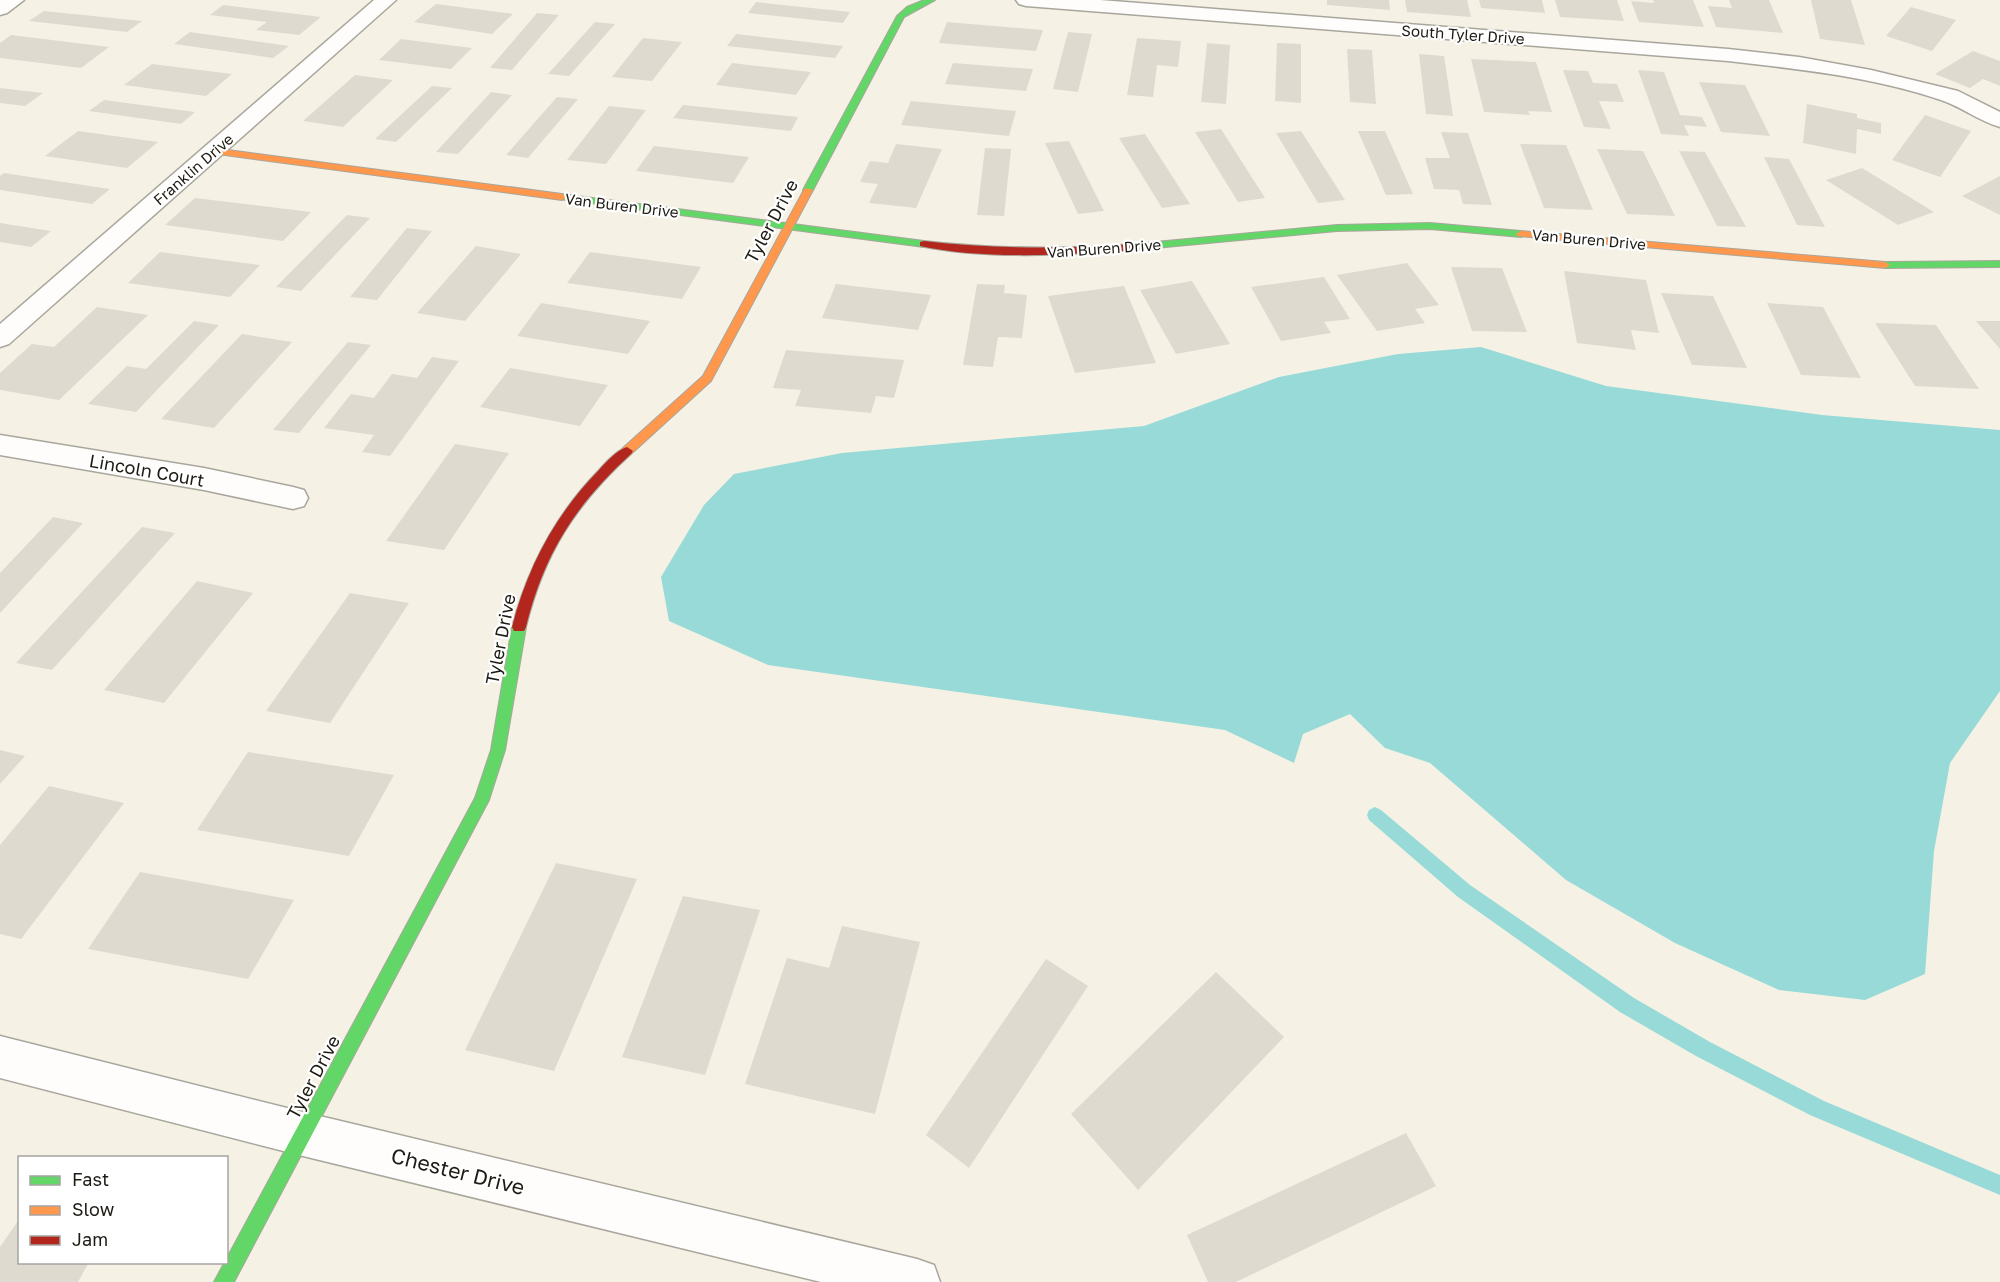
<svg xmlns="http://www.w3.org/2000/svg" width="2000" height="1282" font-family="'Golos Text',sans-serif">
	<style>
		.water { fill: #97dad8 }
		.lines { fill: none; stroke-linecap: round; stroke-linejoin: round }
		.stream { fill: #97dad8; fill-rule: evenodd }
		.building { fill: #dedad0 }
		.street-casing { stroke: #a9a69d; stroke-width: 3 }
		.fast-casing { stroke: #a9a69d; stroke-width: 2 }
		.slow-casing { stroke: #a9a69d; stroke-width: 2 }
		.jam-casing { stroke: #a9a69d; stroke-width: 2 }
		.street { fill: #fefdfb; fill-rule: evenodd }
		.fast { fill: #63d668; fill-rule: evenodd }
		.slow { fill: #ff974d; fill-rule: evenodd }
		.jam { fill: #b3261e; fill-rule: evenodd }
		.labels { text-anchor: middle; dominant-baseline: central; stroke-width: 4.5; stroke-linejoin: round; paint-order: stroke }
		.far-street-label { font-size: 15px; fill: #1d1b13; stroke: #fff }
		.street-label { font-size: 18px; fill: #1d1b13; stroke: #fff }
		.near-street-label { font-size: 21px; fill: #1d1b13; stroke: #fff }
	</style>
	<rect width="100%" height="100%" fill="#f5f2e5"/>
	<polygon class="water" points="1481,347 1606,386 1822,415 2000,430 2000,691 1950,763 1934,851 1925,974 1865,1000 1779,990 1675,943 1566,880 1430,763 1385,748 1350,714 1303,734 1294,763 1225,730 768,665 669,621 661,577 704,505 734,474 842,453 1144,426 1279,377 1398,354"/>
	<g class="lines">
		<polygon class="stream" points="1375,807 1381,810 1470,885 1634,998 1710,1042 1824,1101 2000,1175 2000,1195 1810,1115 1696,1056 1620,1012 1458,897 1369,820 1367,815 1369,810"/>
	</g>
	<g class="building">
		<polygon points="1327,0 1389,0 1390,10 1327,5"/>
		<polygon points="1405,0 1467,0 1471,17 1407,12"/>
		<polygon points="1479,0 1542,0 1545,13 1481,8"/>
		<polygon points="1555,0 1617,0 1624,21 1560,17"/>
		<polygon points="1653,0 1693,0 1704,27 1639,22 1631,1 1654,3"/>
		<polygon points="1729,0 1769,0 1783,33 1716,27 1708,6 1732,8"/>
		<polygon points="1811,0 1851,0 1865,45 1820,39"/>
		<polygon points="756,2 850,12 843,23 748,13"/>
		<polygon points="436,4 513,14 492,34 414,22"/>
		<polygon points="223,5 321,17 299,35 256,30 267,22 210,15"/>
		<polygon points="1911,7 1956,20 1932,51 1886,36"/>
		<polygon points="44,11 142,21 127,32 29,21"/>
		<polygon points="537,13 559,15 512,70 490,68"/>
		<polygon points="595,22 615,24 569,76 548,74"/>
		<polygon points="947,22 1043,30 1036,51 939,43"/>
		<polygon points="190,32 289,46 273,58 174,44"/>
		<polygon points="1068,32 1092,34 1078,92 1053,89"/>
		<polygon points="736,34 843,46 835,58 727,46"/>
		<polygon points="11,35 109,47 81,68 0,58 0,43"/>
		<polygon points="643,38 682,42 652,81 612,77"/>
		<polygon points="1137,38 1181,41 1178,67 1157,65 1153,97 1127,95"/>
		<polygon points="401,39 472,48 451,69 379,60"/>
		<polygon points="1207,43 1230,45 1226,104 1201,102"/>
		<polygon points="1277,43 1301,44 1301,103 1275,101"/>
		<polygon points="1347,49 1372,50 1376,104 1350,102"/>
		<polygon points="1973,51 2000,61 2000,86 1983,79 1970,88 1935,74"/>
		<polygon points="1419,54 1444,56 1453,116 1426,114"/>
		<polygon points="1471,59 1536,62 1552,112 1528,111 1530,115 1484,112"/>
		<polygon points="732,63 811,72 796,95 716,85"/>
		<polygon points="953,63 1033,69 1026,91 945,84"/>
		<polygon points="152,64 232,74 206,96 124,85"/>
		<polygon points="1563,70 1588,71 1593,83 1617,84 1624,102 1599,101 1611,129 1584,127"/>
		<polygon points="1638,70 1664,72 1680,115 1702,117 1707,127 1684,125 1689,136 1661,134"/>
		<polygon points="355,75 393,80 343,127 303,121"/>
		<polygon points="1699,82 1745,85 1770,136 1721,132"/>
		<polygon points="432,86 452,88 396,142 375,139"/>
		<polygon points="0,88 43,93 25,106 0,103"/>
		<polygon points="491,92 512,95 458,154 436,152"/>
		<polygon points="557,97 578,99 528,158 506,155"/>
		<polygon points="104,100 195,112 181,124 89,111"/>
		<polygon points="911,101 1016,111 1009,136 901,125"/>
		<polygon points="1807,104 1857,114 1857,118 1881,123 1881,134 1857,129 1856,154 1803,143"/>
		<polygon points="683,105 798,117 791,131 673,118"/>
		<polygon points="609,106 646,110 606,164 567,160"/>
		<polygon points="1925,115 1971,131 1940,177 1892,160"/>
		<polygon points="1221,129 1265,198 1238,202 1195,132"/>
		<polygon points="78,131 158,142 127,168 45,156"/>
		<polygon points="1301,131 1345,200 1318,203 1276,133"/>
		<polygon points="1358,131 1385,131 1413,194 1386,195"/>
		<polygon points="1441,132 1468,133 1492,205 1463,204 1459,190 1434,189 1425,158 1450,158"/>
		<polygon points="1145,134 1190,204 1162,208 1119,138"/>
		<polygon points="1069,141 1104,211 1078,214 1045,143"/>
		<polygon points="896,144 942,149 916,208 869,203 878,184 860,182 870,161 888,163"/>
		<polygon points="1520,144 1566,145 1593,210 1544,208"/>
		<polygon points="654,146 749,157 733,183 636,171"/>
		<polygon points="985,148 1011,149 1004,216 977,215"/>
		<polygon points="1597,149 1643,151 1675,216 1627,214"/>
		<polygon points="1679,151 1705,152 1746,227 1717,226"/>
		<polygon points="1764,157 1789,159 1825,227 1797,225"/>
		<polygon points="1862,168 1934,212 1898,225 1826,180"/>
		<polygon points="4,173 110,189 92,204 0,190 0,176"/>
		<polygon points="2000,176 2000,215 1962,196"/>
		<polygon points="195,198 311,212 283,241 165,225"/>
		<polygon points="347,215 370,218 301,291 276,287"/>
		<polygon points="0,223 51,231 31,247 0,242"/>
		<polygon points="407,228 432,231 377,300 350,297"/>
		<polygon points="476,246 521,254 465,321 417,313"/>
		<polygon points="160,252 260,265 230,297 128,283"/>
		<polygon points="590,252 701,267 682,299 567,283"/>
		<polygon points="1407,263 1439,305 1415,309 1425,323 1377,331 1337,275"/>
		<polygon points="1451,267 1502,268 1527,332 1472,331"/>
		<polygon points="1564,271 1646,280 1659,333 1631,330 1636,350 1577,343"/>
		<polygon points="1324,277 1350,319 1324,322 1331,333 1281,341 1251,287"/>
		<polygon points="1192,281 1230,344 1176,354 1140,290"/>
		<polygon points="836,284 931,295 918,330 822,318"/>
		<polygon points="977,284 1005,285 1004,293 1027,295 1022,338 998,337 993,367 963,365"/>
		<polygon points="1124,286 1156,363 1075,373 1048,296"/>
		<polygon points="1661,293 1713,296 1747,368 1692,365"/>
		<polygon points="541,303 650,321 628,354 517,336"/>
		<polygon points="1767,303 1823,307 1861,378 1801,375"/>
		<polygon points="97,307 148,315 59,400 0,390 0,373 32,344 54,347"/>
		<polygon points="194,321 219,325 136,412 88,404 127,366 146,369"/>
		<polygon points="1976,321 2000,321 2000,349"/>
		<polygon points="1875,323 1936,325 1979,389 1915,386"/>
		<polygon points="242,334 292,342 214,428 161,419"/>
		<polygon points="348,342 371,345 299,433 273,430"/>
		<polygon points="786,350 904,360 894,398 876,396 871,413 795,406 801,390 773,388"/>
		<polygon points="432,357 459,361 390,456 362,452 374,435 324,428 351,394 374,398 392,374 417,378"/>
		<polygon points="510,368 608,385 580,426 480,407"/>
		<polygon points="455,444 509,453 444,550 386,541"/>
		<polygon points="53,517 83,523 0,613 0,573"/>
		<polygon points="142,527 175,533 52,670 16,663"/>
		<polygon points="197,581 253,593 164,703 104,690"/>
		<polygon points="350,593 409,603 330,723 266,711"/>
		<polygon points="0,750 25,756 0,784"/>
		<polygon points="248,752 394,775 349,856 197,830"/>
		<polygon points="49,786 124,803 21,939 0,934 0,845"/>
		<polygon points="556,863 637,879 554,1071 465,1050"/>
		<polygon points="140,872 294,900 248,979 88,949"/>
		<polygon points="683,896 760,910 705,1075 622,1057"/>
		<polygon points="842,926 920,942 875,1114 745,1084 787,958 829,968"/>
		<polygon points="1046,959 1088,986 969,1168 926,1135"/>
		<polygon points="1216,972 1284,1037 1138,1190 1071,1114"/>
		<polygon points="1406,1133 1436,1186 1236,1282 1208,1282 1187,1235"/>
		<polygon points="20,1218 20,1262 89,1262 78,1282 0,1282 0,1247"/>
	</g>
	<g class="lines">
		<defs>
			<g id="street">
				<polygon points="0,0 24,0 7,13 0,15"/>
				<polygon points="374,0 396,0 9,344 0,347 0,324"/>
				<path d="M 1016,0 L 1100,0 L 1728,49 L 1799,57 L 1871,70 L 1958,91 L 2000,112 L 2000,127 C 1979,121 1962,107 1941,100 C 1873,77 1799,69 1728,61 L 1026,6 L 1019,4 Z"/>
				<polygon points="0,435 204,468 293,487 304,490 308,498 304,506 293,509 204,490 0,455"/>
				<polygon points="0,1036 303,1112 917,1259 934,1265 940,1282 821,1282 303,1156 0,1078"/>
			</g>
			<g id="fast">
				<polygon points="924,0 935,0 904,17 813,190 805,192 803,190 897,16 907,7"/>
				<polygon points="562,194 924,241 929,244 924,247 559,199 559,195"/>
				<polygon points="1430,223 1521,231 1526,234 1521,237 1430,229 1337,231 1134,250 1129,247 1134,244 1337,225"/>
				<polygon points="2000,261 2000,267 1885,268 1880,265 1885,262"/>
				<polygon points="519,622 524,623 526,627 505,750 489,800 234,1282 214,1282 475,798 491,750 512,627 514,623"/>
			</g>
			<g id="slow">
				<polygon points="213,148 562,194 567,197 562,200 210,153 210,149"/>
				<polygon points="805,188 813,190 711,381 631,454 623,454 621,451 623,448 703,376"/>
				<polygon points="1521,231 1885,262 1890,265 1885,268 1517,236 1516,234"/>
			</g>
			<g id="jam">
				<path d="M 924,241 C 994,249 1064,249 1134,244 L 1139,247 L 1134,250 C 1069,255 984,260 920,246 L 920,242 Z"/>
				<path d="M 627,447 L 633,451 L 631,454 C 575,505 544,554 526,627 L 524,631 L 514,631 L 512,627 C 528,566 555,515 599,470 C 606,462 617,450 627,447 Z"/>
			</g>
		</defs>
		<use href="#street" class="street-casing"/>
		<use href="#fast" class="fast-casing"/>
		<use href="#slow" class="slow-casing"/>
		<use href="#jam" class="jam-casing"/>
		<use href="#street" class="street"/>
		<use href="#fast" class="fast"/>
		<use href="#slow" class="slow"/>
		<use href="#jam" class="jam"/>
	</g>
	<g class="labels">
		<g class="far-street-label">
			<text transform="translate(1463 34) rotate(4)">South Tyler Drive</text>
			<text transform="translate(193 169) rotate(-41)">Franklin Drive</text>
			<text transform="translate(622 205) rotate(7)">Van Buren Drive</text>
			<text transform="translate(1589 239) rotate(5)">Van Buren Drive</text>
			<text transform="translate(1104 248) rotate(-4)">Van Buren Drive</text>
		</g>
		<g class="street-label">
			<text transform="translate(771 221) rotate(-62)">Tyler Drive</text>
			<text transform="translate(147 470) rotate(10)">Lincoln Court</text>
			<text transform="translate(500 639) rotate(-79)">Tyler Drive</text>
			<text transform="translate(313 1077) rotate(-62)">Tyler Drive</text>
		</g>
		<g class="near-street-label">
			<text transform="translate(458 1171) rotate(14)">Chester Drive</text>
		</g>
	</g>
	<rect x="18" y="1156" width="210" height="108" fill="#ffffff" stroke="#a5a4a1" stroke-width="1.5"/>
	<rect x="30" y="1176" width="30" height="9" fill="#63d668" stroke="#a5a4a1" stroke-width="1.5"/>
	<text x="72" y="1186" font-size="18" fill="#1d1b13">Fast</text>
	<rect x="30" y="1206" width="30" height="9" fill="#ff974d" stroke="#a5a4a1" stroke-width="1.5"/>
	<text x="72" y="1216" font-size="18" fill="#1d1b13">Slow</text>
	<rect x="30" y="1236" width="30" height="9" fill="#b3261e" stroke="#a5a4a1" stroke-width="1.5"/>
	<text x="72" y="1246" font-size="18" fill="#1d1b13">Jam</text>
</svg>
